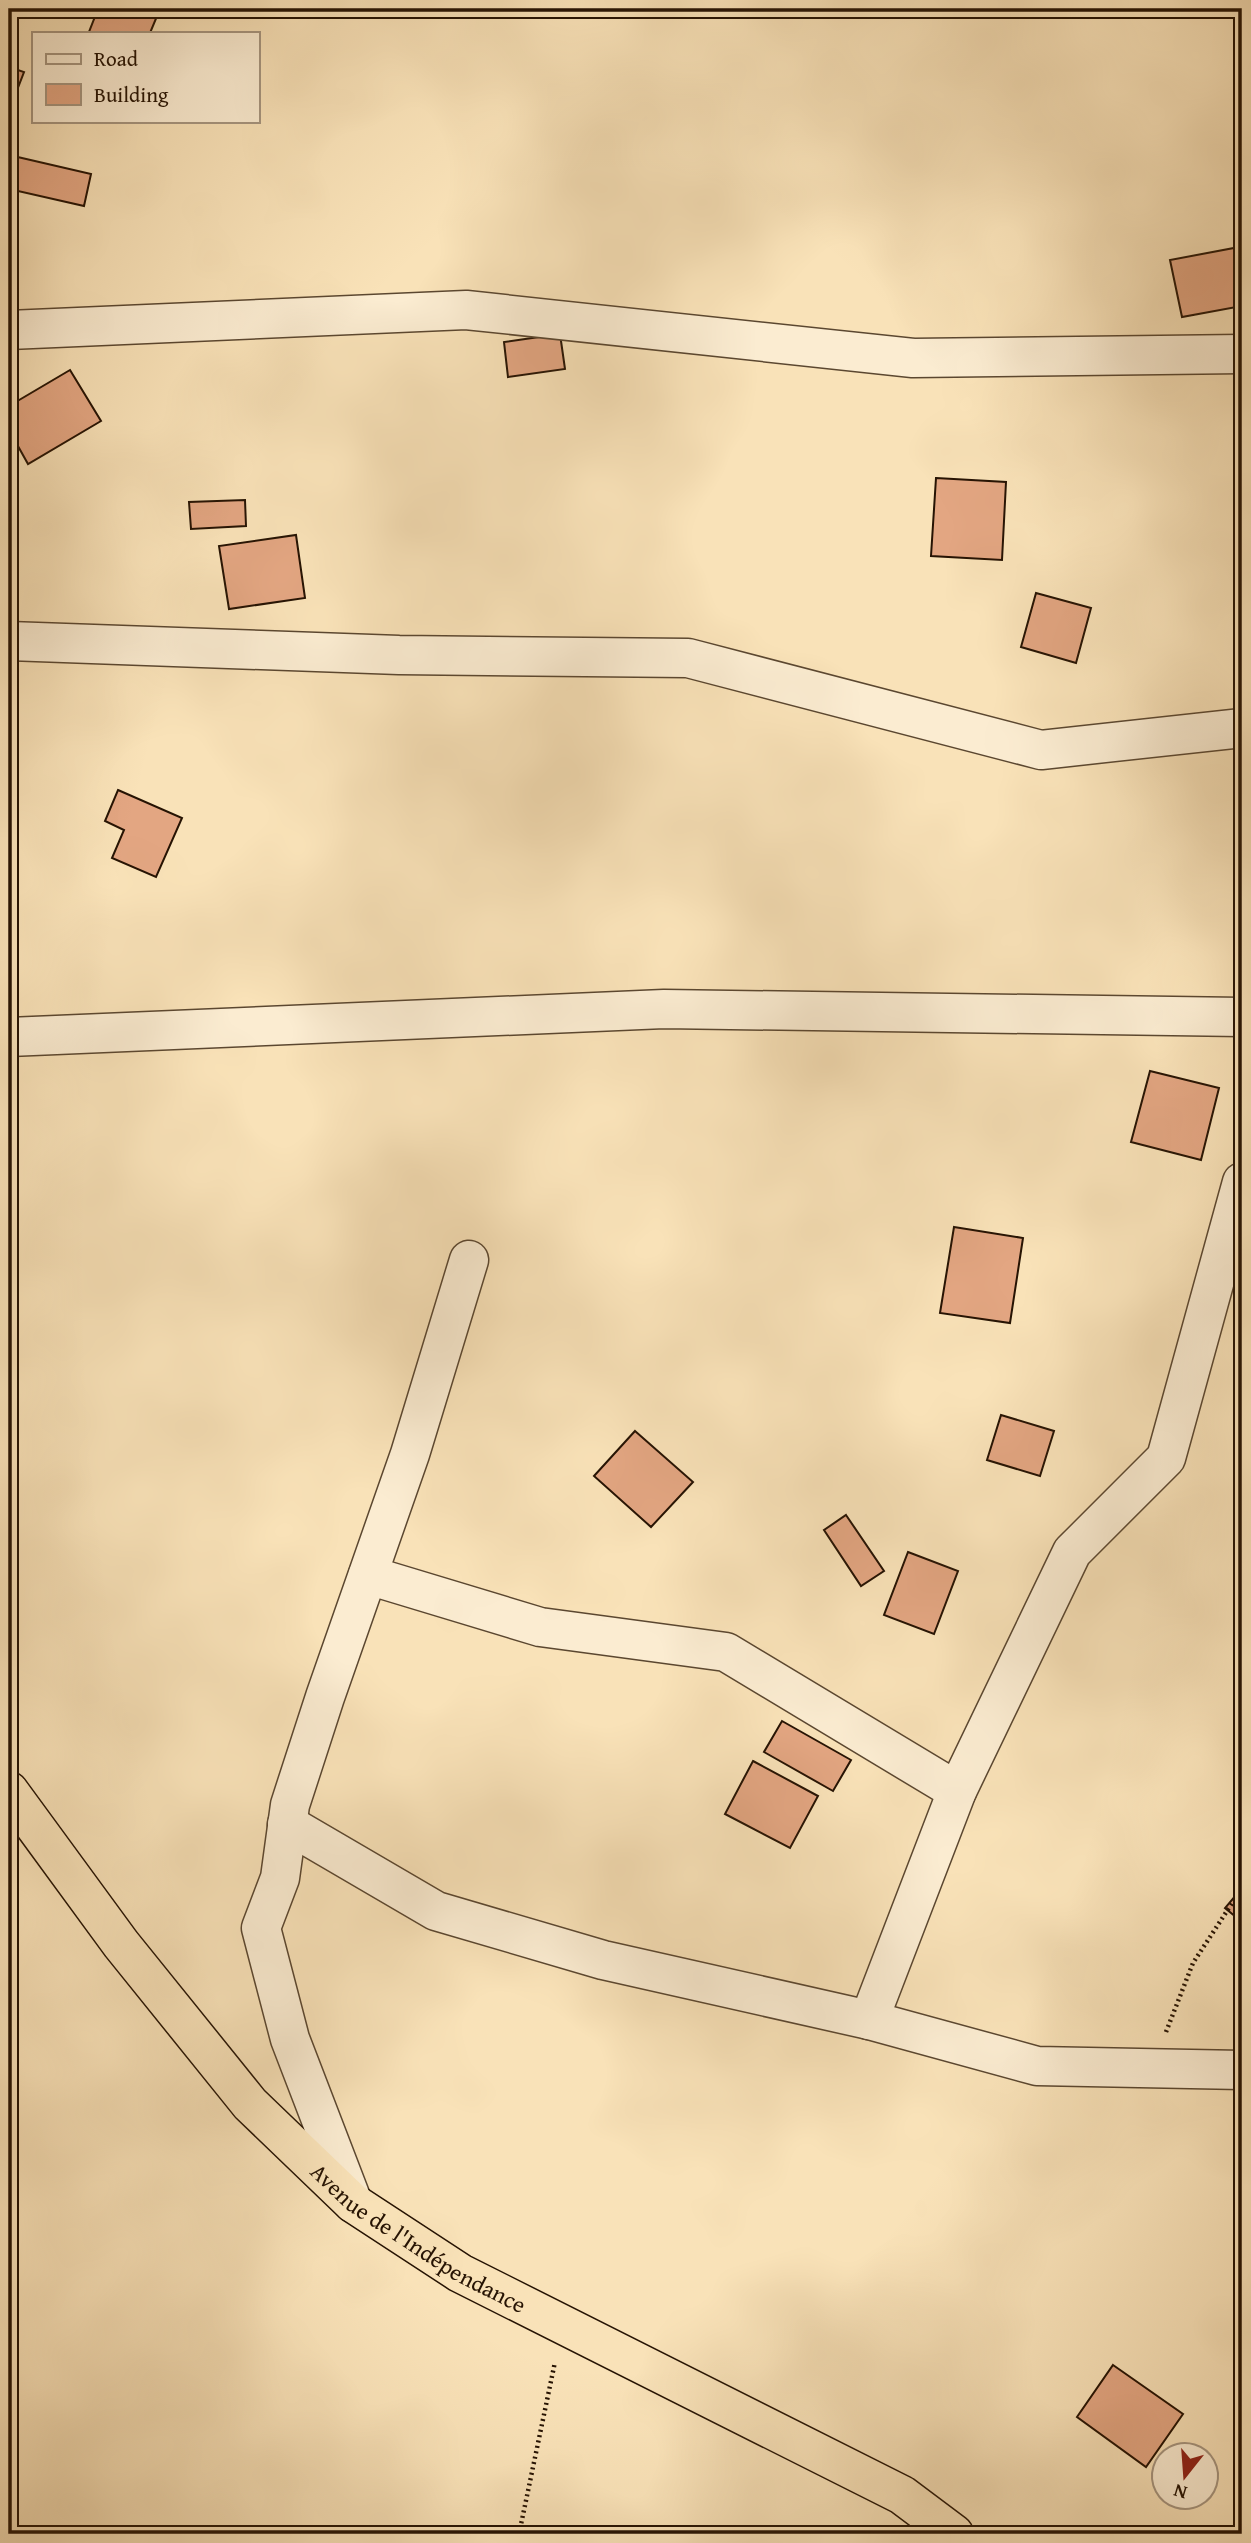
<svg xmlns="http://www.w3.org/2000/svg" width="1251" height="2543" font-family="'Gentium Book Plus',serif">
	<style>
		.building { fill: #e3a682; stroke: #261303; stroke-width: 2 }
		.lines { fill: none; stroke-linecap: round; stroke-linejoin: round }
		.minor-casing { stroke: #5b4730; stroke-width: 41 }
		.highway-casing { stroke: #261303; stroke-width: 41 }
		.path { stroke: #261303; stroke-width: 4.5; stroke-dasharray: 2 3.5; stroke-linecap: butt }
		.minor { stroke: #fbecd1; stroke-width: 38 }
		.highway { stroke: #f9e2b8; stroke-width: 38 }
		.labels { text-anchor: middle; dominant-baseline: central; stroke-width: 5; stroke-linejoin: round; paint-order: stroke }
		.street-label { font-size: 23px; fill: #261303; stroke: #fbecd1 }
	</style>
	<rect width="100%" height="100%" fill="#f9e2b8"/>
	<filter id="stains"><feTurbulence type="fractalNoise" baseFrequency=".00286" numOctaves="4"/><feColorMatrix values="0 0 0 0 .2 0 0 0 0 .09 0 0 0 0 .02 0 0 0 .5 -.17"/></filter>
	<radialGradient id="worn" r=".72"><stop offset=".6" stop-color="#630" stop-opacity="0"/><stop offset="1" stop-color="#630" stop-opacity=".3"/></radialGradient>
	<g class="building">
		<polygon points="98,9 160,9 150,33 92,33 89,32"/>
		<polygon points="9,67 24,72 9,111"/>
		<polygon points="9,155 91,174 84,206 9,189"/>
		<polygon points="1234,248 1242,287 1242,306 1182,317 1170,260"/>
		<polygon points="560,334 565,369 508,377 504,342"/>
		<polygon points="70,370 101,421 28,464 9,430 9,406"/>
		<polygon points="936,478 1006,482 1002,560 931,556"/>
		<polygon points="245,500 246,526 191,529 189,502"/>
		<polygon points="296,535 305,598 229,609 219,546"/>
		<polygon points="1036,593 1091,608 1076,663 1021,647"/>
		<polygon points="118,790 182,818 156,877 112,858 124,830 105,821"/>
		<polygon points="1150,1071 1219,1088 1201,1160 1131,1142"/>
		<polygon points="954,1227 1023,1238 1010,1323 940,1313"/>
		<polygon points="1001,1415 1054,1431 1040,1476 987,1460"/>
		<polygon points="635,1431 693,1482 651,1527 594,1476"/>
		<polygon points="846,1515 884,1571 861,1586 824,1530"/>
		<polygon points="908,1552 958,1571 934,1634 884,1615"/>
		<polygon points="782,1721 851,1760 833,1791 764,1752"/>
		<polygon points="753,1761 818,1796 790,1848 725,1814"/>
		<polygon points="1242,1888 1242,1922 1225,1908"/>
		<polygon points="1113,2365 1183,2414 1146,2467 1077,2417"/>
	</g>
	<g class="lines">
		<defs>
			<g id="minor">
				<polyline points="9,330 466,310 913,358 1242,354"/>
				<polyline points="9,641 399,655 688,658 1041,750 1242,728"/>
				<polyline points="9,1037 664,1009 1242,1017"/>
				<polyline points="368,1575 540,1627 726,1652 957,1791"/>
				<polyline points="287,1824 436,1911 603,1960 869,2020 1037,2066 1242,2070"/>
				<polyline points="869,2020 957,1791 1072,1552 1166,1458 1242,1182"/>
				<polyline points="353,2203 290,2039 261,1928 280,1878 290,1805 325,1697 410,1454 469,1260"/>
			</g>
			<g id="highway">
				<path id="s1" d="M 9,1791 L 121,1944 L 250,2104 L 353,2203 L 460,2273 L 902,2495 L 954,2534"/>
			</g>
		</defs>
		<use href="#minor" class="minor-casing"/>
		<use href="#highway" class="highway-casing"/>
		<g class="path">
			<polyline points="1166,2032 1193,1963 1242,1888"/>
			<polyline points="519,2534 555,2362"/>
		</g>
		<use href="#minor" class="minor"/>
		<use href="#highway" class="highway"/>
	</g>
	<g class="labels">
		<g class="street-label">
			<text stroke="none"><textPath href="#s1" startOffset="612">Avenue de l'Indépendance</textPath></text>
		</g>
	</g>
	<rect width="1251" height="2543" fill="none" stroke="#f9e2b8" stroke-width="35"/>
	<rect x="10" y="10" width="1230" height="2522" fill="none" stroke="#261303" stroke-width="3.5"/>
	<rect x="18" y="18" width="1216" height="2508" fill="none" stroke="#261303" stroke-width="2"/>
	<rect x="32" y="32" width="228" height="91" fill="#fbecd1" stroke="#a6957f" stroke-width="2"/>
	<rect x="46" y="54" width="35" height="10" fill="#fbecd1" stroke="#a6957f" stroke-width="2"/>
	<text x="94" y="66" font-size="21" fill="#261303">Road</text>
	<rect x="46" y="84" width="35" height="21" fill="#e3a682" stroke="#a6957f" stroke-width="2"/>
	<text x="94" y="102" font-size="21" fill="#261303">Building</text>
	<g transform="translate(1185 2476) rotate(197)"><circle r="33" fill="#fbecd1" stroke="#a6957f" stroke-width="2"/>
	<path d="M0-5L12 26L0 18L-12 26Z" fill="#8f2418"/>
	<text y="-10" font-size="19" font-weight="bold" text-anchor="middle" fill="#261303">N</text>
	</g>
	<rect width="100%" height="100%" filter="url(#stains)"/>
	<rect width="100%" height="100%" fill="url(#worn)"/>
</svg>
